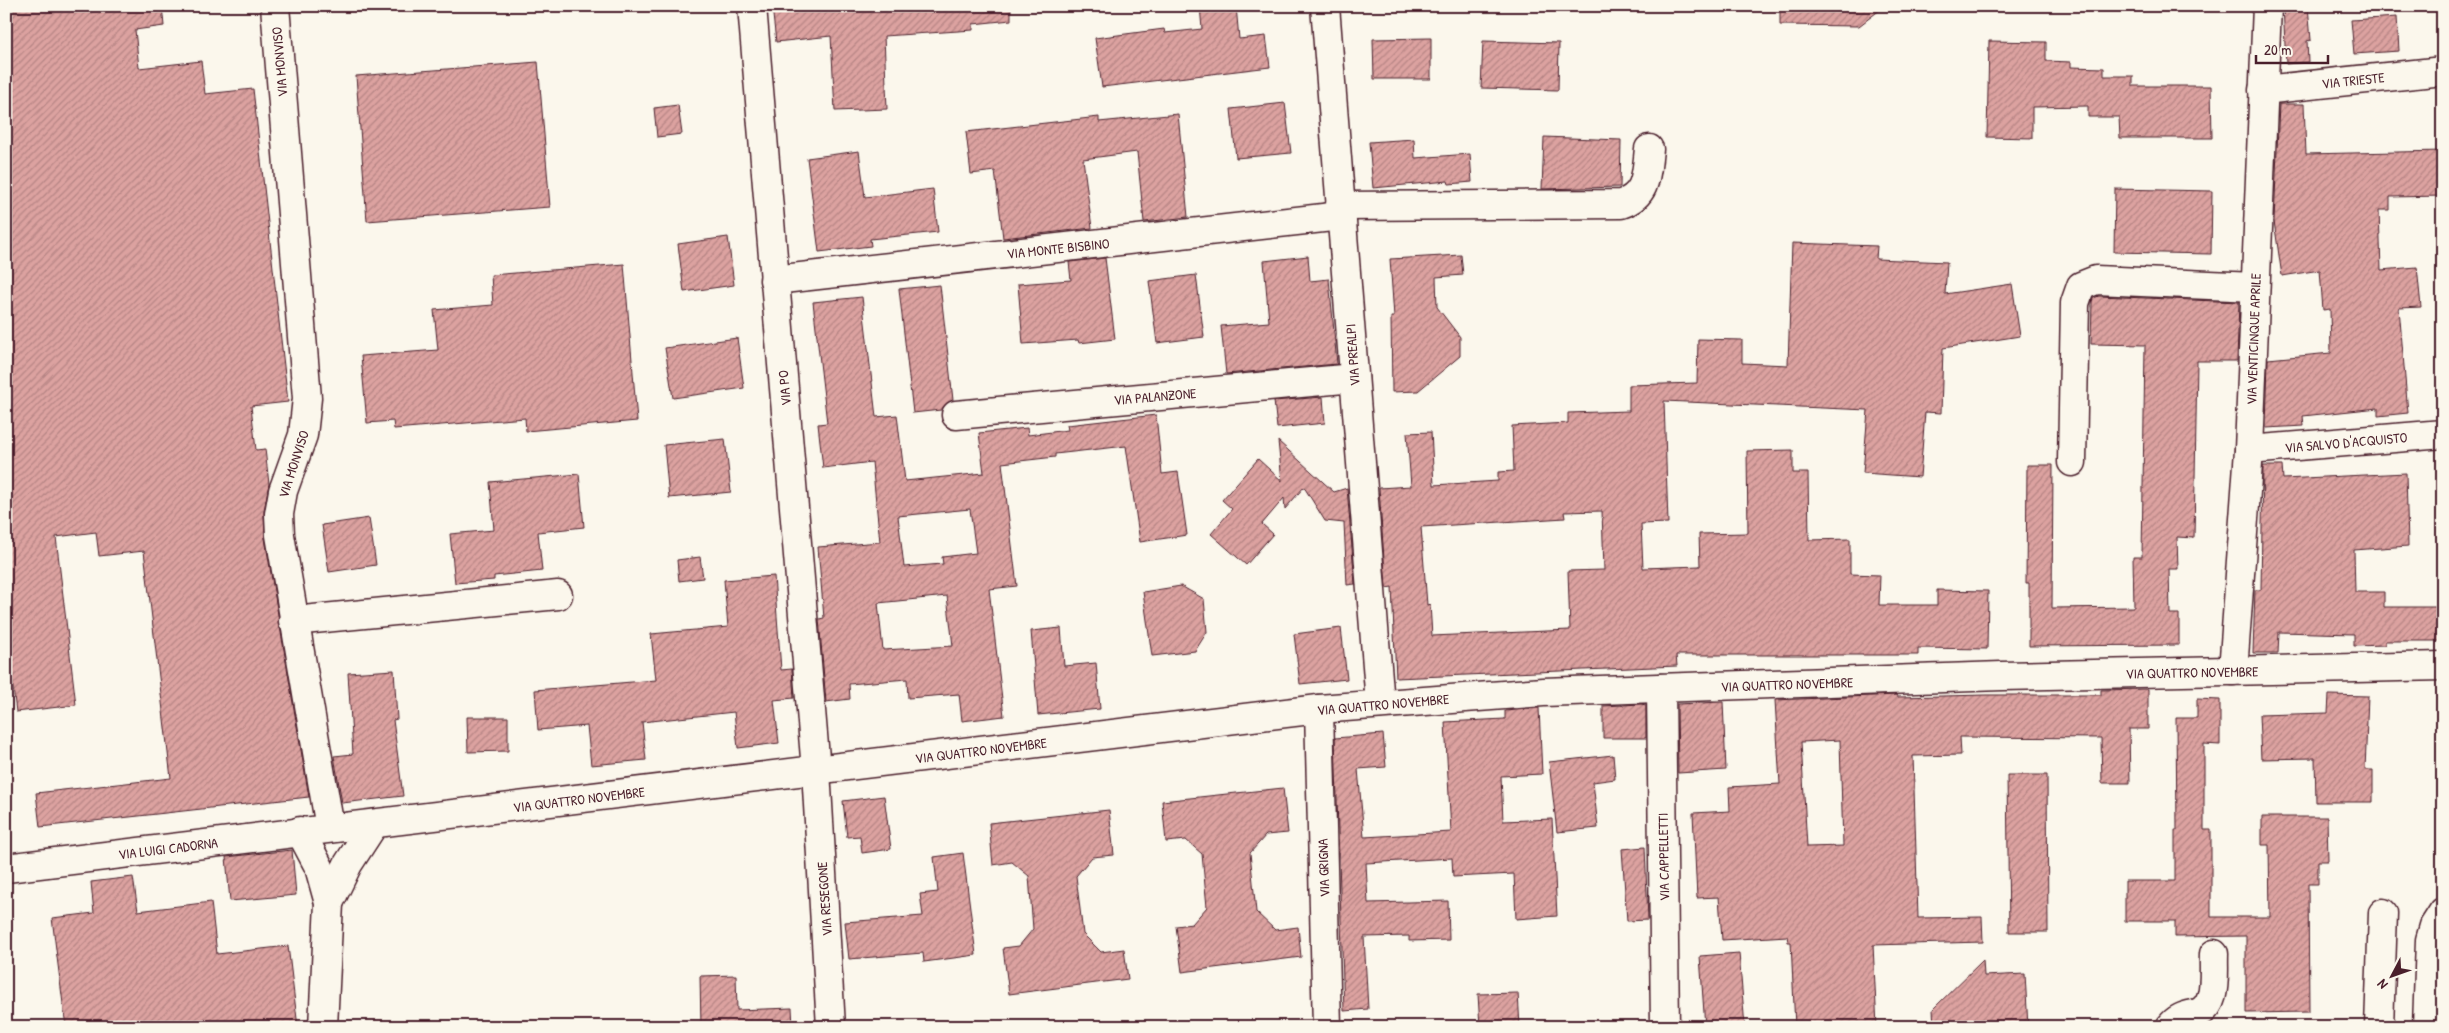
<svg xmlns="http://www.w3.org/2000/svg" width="2449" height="1033" font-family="'Patrick Hand',sans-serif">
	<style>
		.building { fill: url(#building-hatch); stroke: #4a1f2b; fill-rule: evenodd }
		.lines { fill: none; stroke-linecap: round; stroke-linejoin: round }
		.minor-casing { stroke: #4a1f2b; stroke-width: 31 }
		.minor { stroke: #fbf7ec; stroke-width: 28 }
		.labels { text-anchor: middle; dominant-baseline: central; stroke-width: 4; stroke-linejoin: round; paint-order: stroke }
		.street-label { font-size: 14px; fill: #4a1f2b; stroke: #fbf7ec }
	</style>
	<defs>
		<pattern id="building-hatch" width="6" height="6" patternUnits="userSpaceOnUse" patternTransform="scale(1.25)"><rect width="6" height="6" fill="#dca2a0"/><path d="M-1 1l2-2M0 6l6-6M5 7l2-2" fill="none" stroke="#b48383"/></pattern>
	</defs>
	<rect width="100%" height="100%" fill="#fbf7ec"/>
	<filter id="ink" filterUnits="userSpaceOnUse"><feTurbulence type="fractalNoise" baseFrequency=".02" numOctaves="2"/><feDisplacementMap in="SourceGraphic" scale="10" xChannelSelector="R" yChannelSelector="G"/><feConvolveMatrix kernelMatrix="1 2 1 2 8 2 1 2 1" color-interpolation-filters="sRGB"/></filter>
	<g filter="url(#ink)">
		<g class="building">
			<polygon points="6,6 162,6 164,26 135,30 139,68 201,61 205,94 253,89 288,402 251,406 256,450 265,449 269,484 264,511 265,538 309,797 40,827 36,793 171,778 144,551 99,556 96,532 56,537 76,705 16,712 6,632"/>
			<polygon points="772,6 826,6 826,12 916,6 1011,6 1011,20 973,24 973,30 884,36 887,109 835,111 831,36 776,42"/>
			<polygon points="1200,6 1236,6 1239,39 1266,36 1270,67 1102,87 1095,38 1164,29 1165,33 1202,29"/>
			<polygon points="1780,6 1885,6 1859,26 1780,25"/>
			<polygon points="2283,6 2308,6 2311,40 2307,41 2308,62 2286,64"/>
			<polygon points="2397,17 2399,51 2354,54 2351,20"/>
			<polygon points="1431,38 1431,79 1374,79 1373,39"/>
			<polygon points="1483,41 1559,43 1558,90 1481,88"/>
			<polygon points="1989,41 2046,42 2046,61 2071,62 2071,67 2104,68 2104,76 2133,76 2133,86 2211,86 2212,138 2120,138 2119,117 2088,117 2088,106 2032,107 2032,138 1987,137"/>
			<polygon points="538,62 550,207 367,221 356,76"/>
			<polygon points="1285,103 1291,153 1236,158 1231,109"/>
			<polygon points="2279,104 2304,104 2306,154 2443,151 2443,196 2390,197 2390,210 2379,210 2381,270 2417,267 2421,307 2399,308 2408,413 2378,416 2378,408 2303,416 2304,426 2266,428 2268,359 2331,353 2330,309 2323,310 2320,270 2282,276 2274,221"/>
			<polygon points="678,105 682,134 657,137 654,108"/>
			<polygon points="1178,114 1188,217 1144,222 1137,152 1083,159 1092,228 1003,238 995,171 971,174 966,132 1099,117 1099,122"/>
			<polygon points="1544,137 1621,140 1620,187 1542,189"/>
			<polygon points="1414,139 1415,158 1470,154 1472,182 1449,184 1448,181 1373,188 1369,142"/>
			<polygon points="859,151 865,197 933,189 938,232 870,239 871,246 819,252 807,158"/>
			<polygon points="2115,189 2212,191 2211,254 2114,252"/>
			<polygon points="728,237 734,285 684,292 678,244"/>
			<path d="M 1792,243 L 1877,246 L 1876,259 L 1947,262 L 1945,294 L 2012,284 L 2020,336 L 1943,348 L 1941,413 L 1925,412 L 1920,477 L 1863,473 L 1868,410 L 1664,401 L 1668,523 L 1641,524 L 1643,568 L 1700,566 L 1699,534 L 1748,533 L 1747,451 L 1793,450 L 1793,473 L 1808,473 L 1809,540 L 1850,539 L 1850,574 L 1880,575 L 1879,605 L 1937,605 L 1937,590 L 1988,591 L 1987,649 L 1918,648 L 1918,655 L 1676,655 L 1677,666 L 1396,678 L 1392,587 L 1386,588 L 1379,488 L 1411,486 L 1407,433 L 1431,432 L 1434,485 L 1498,481 L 1498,472 L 1514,471 L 1512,426 L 1568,423 L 1568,413 L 1629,411 L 1629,385 L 1697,383 L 1698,339 L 1742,340 L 1742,363 L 1788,365 ZM 1602,511 L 1604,570 L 1568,571 L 1570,630 L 1432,636 L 1430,604 L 1427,605 L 1421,527 L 1565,518 L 1564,512 Z"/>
			<polygon points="1461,255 1463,275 1436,277 1437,307 1460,337 1460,356 1418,391 1392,392 1391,317 1394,317 1390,259"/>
			<polygon points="1308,256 1310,281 1329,279 1337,364 1226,374 1221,326 1269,322 1264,261"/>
			<polygon points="1105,258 1115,339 1079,343 1078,340 1023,344 1018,284 1071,280 1069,262"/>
			<polygon points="624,264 637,421 526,431 525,418 394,429 393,421 367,423 361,356 438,350 434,310 493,305 491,275"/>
			<polygon points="1196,275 1204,337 1157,343 1149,281"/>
			<polygon points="940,285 953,400 947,403 941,410 913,413 899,289"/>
			<polygon points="2099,296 2239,302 2237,361 2197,361 2194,538 2177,537 2178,569 2169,569 2170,614 2179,614 2179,645 2029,646 2029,583 2026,583 2027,465 2053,465 2052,608 2134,607 2133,557 2142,557 2145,345 2091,344 2092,302 2093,298"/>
			<path d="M 862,297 L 876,417 L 897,415 L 905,481 L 984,473 L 979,433 L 1027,428 L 1028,435 L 1068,430 L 1067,425 L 1156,415 L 1162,474 L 1178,472 L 1187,535 L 1140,542 L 1126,446 L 1055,454 L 1055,457 L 1002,463 L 1017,586 L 989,589 L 1004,716 L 962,721 L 959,694 L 908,698 L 907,679 L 849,684 L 850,699 L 826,702 L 819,619 L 824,618 L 818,547 L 880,542 L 872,462 L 823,468 L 818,424 L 827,423 L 813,302 ZM 970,509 L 976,553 L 942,557 L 943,564 L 904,567 L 898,516 ZM 947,596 L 953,646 L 883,650 L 878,603 Z"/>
			<polygon points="737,338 744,388 673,398 665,348"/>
			<polygon points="1323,397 1325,423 1277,428 1274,401"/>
			<polygon points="725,439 731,492 669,498 664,445"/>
			<polygon points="1278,441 1334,492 1347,488 1355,584 1347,585 1344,523 1325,521 1304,487 1285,509 1284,498 1262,524 1273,534 1246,565 1211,534 1232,509 1222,500 1258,459 1282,481"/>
			<polygon points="2263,466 2282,466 2283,479 2406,473 2408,546 2354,550 2355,592 2384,592 2384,607 2443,607 2443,641 2385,641 2385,645 2354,646 2354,634 2279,632 2278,653 2253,653 2255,590 2261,590"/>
			<polygon points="579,474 584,527 538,532 542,571 494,576 494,580 455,583 450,534 494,530 490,482"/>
			<polygon points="369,518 376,565 329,572 322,525"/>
			<polygon points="700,557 703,578 679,581 677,560"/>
			<polygon points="774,576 781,670 792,669 794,698 774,700 779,743 738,748 734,712 642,722 646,760 591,765 587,726 538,730 535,690 656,680 651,634 728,627 724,580"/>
			<polygon points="1181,586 1204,599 1207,632 1195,651 1152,656 1143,592"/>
			<polygon points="1061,628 1064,666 1096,663 1100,709 1038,715 1031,631"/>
			<polygon points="1341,628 1347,679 1300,684 1294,634"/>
			<polygon points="394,670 397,719 393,720 403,796 342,803 334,756 353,754 348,673"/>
			<path d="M 2148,689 L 2148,729 L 2129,729 L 2130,783 L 2102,783 L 2101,738 L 1960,737 L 1961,755 L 1913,756 L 1918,918 L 1982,917 L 1983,942 L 1873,945 L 1877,1027 L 1795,1027 L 1791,942 L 1788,942 L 1787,936 L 1722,940 L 1719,897 L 1697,898 L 1693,813 L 1730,811 L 1729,787 L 1780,784 L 1775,700 L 1897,695 L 1897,697 L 1987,695 L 2101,695 L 2101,690 ZM 1840,740 L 1843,846 L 1807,847 L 1801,742 Z"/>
			<polygon points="2329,695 2368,696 2365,770 2373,770 2373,802 2316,802 2315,758 2261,759 2259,715 2328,713"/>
			<polygon points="2197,699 2220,700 2220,745 2204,744 2204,830 2211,830 2211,917 2270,917 2269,845 2262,845 2262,817 2327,817 2328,861 2318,861 2318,884 2308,884 2309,1012 2246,1013 2246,936 2175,937 2175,921 2125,921 2125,881 2175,881 2175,830 2177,830 2176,718 2197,718"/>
			<polygon points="1723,702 1726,770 1678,773 1677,704"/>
			<polygon points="1641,704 1646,705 1646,738 1603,738 1603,706"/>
			<polygon points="1539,708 1542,774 1501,776 1503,821 1552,819 1557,916 1516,919 1514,874 1453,877 1452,858 1366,863 1368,903 1448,901 1449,940 1409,941 1409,936 1364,937 1368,1009 1344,1011 1335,738 1383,734 1386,767 1358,769 1364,837 1451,832 1445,722 1505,719 1505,711"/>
			<polygon points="467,717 508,717 508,751 468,752"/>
			<polygon points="1613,755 1615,779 1593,782 1598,828 1557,832 1549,762"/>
			<polygon points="2007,775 2047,775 2048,932 2009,932"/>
			<polygon points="1283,788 1288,833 1266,835 1250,853 1256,912 1275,930 1298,927 1301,957 1182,972 1176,926 1192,924 1207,907 1202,854 1186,840 1166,842 1162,801"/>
			<polygon points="884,796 891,849 862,853 860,836 847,837 843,801"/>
			<polygon points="1109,810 1114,855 1092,857 1076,876 1083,934 1101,952 1124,949 1128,979 1009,994 1003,948 1019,946 1033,929 1029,876 1012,862 993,865 989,823"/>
			<polygon points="1645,847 1648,920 1627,921 1622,849"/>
			<polygon points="292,850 296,895 230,901 226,857"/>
			<polygon points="963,853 976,955 924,962 923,953 849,959 845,922 923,916 920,894 938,892 934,857"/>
			<polygon points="133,877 138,911 211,902 217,954 288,946 298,1027 66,1027 52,918 94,913 91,882"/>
			<polygon points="1739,953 1745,1027 1705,1027 1700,956"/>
			<polygon points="1983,960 1984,976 2025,974 2028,1027 1934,1027 1933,1009"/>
			<polygon points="736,975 737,1010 792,1008 793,1027 701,1027 700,976"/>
			<polygon points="1518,993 1520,1027 1480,1027 1478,994"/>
		</g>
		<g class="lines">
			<defs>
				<g id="minor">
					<polyline points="275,6 307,398 303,435 283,491 279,514 280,535 330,828"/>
					<polyline points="752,6 816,770 831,1027"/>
					<polyline points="1325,6 1380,704"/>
					<polyline points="2263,90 2443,71"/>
					<path d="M 1340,206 L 1621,204 C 1648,195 1646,173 1649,149"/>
					<polyline points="774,280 1341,216"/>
					<polyline points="956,415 1354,378"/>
					<polyline points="2249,450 2443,434"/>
					<polyline points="2072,462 2075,303 2081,286 2096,280 2255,287"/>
					<polyline points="293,621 558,595"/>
					<polyline points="2233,671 2249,450 2267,6"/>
					<polyline points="1661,688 1665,1027"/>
					<polyline points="1319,709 1327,1027"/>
					<polyline points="300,831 319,867 329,903 323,1027"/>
					<polyline points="6,868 1319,709 1543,692 2002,676 2443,666"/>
					<polyline points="329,903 348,864 374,824"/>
					<path d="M 2170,1027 C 2177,1018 2184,1016 2194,1014 C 2219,1009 2213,973 2214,954"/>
					<polyline points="2379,1027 2383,913"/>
					<polyline points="2427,1027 2430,940 2434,926 2443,912"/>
				</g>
			</defs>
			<use href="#minor" class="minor-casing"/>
			<use href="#minor" class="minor"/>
		</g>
	</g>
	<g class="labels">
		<g class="street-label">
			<text transform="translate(279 62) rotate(-95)">VIA MONVISO</text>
			<text transform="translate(2353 80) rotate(-6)">VIA TRIESTE</text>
			<text transform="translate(1058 248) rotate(-6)">VIA MONTE BISBINO</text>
			<text transform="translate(2253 339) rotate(-88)">VIA VENTICINQUE APRILE</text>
			<text transform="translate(1352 355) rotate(-94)">VIA PREALPI</text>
			<text transform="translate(784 388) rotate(-95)">VIA PO</text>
			<text transform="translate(1155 396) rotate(-5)">VIA PALANZONE</text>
			<text transform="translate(2346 442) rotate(-5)">VIA SALVO D'ACQUISTO</text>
			<text transform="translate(293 464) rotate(-72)">VIA MONVISO</text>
			<text transform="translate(2192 672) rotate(-1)">VIA QUATTRO NOVEMBRE</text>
			<text transform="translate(1787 684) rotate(-2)">VIA QUATTRO NOVEMBRE</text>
			<text transform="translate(1383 704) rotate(-5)">VIA QUATTRO NOVEMBRE</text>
			<text transform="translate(981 750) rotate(-7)">VIA QUATTRO NOVEMBRE</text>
			<text transform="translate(579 799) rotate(-7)">VIA QUATTRO NOVEMBRE</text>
			<text transform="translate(168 848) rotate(-7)">VIA LUIGI CADORNA</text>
			<text transform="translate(1663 857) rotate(-91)">VIA CAPPELLETTI</text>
			<text transform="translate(1323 868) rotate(-92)">VIA GRIGNA</text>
			<text transform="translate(824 899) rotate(-94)">VIA RESEGONE</text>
		</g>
	</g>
	<rect width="2449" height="1033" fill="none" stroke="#fbf7ec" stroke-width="25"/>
	<rect x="12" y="12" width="2424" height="1008" fill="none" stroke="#4a1f2b" stroke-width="2" filter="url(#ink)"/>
	<g transform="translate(2392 976) rotate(229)" stroke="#fbf7ec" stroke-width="4" paint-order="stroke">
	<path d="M0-4L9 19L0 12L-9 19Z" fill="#4a1f2b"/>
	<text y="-8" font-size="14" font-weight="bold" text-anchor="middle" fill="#4a1f2b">N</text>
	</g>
	<path d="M2256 55v8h72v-8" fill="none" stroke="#4a1f2b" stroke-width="2.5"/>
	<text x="2264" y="55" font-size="15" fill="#4a1f2b" stroke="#fbf7ec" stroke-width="4" paint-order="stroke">20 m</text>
</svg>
